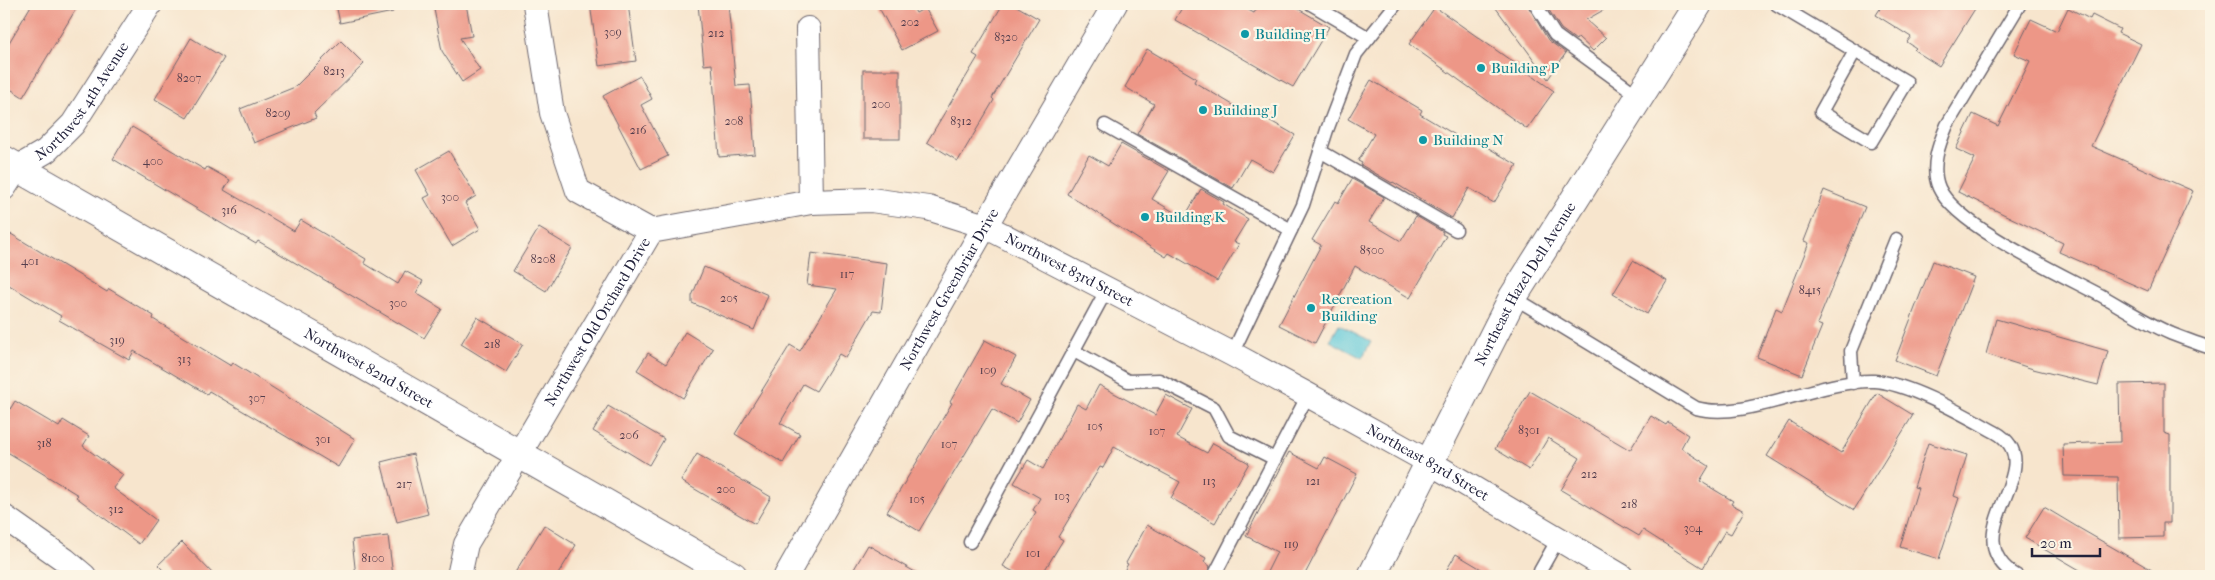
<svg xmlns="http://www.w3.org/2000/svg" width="2215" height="580" font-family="'IM FELL French Canon',serif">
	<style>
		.water { fill: #5fc9da; stroke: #40768a }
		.building { fill: #ed9787 }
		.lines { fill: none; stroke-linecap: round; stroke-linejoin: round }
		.lane-casing { stroke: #6d666e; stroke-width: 15 }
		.street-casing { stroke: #6d666e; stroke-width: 26 }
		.secondary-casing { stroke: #6d666e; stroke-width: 30 }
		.lane { stroke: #fff; stroke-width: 12 }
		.street { stroke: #fff; stroke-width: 24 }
		.secondary { stroke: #fff; stroke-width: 28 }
		.culture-dot { fill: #0f9aa8; stroke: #fcf5e5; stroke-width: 2 }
		.labels { text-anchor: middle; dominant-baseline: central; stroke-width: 4.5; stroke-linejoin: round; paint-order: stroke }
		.number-label { font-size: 12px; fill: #553f4e }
		.culture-label { font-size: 15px; fill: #0d838f; stroke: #fcf5e5; text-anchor: start }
		.street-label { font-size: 15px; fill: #22223b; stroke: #fcf5e5 }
	</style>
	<rect width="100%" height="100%" fill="#fcf5e5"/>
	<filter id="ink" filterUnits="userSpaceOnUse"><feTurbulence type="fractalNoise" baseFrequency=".02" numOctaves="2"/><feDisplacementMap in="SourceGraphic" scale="10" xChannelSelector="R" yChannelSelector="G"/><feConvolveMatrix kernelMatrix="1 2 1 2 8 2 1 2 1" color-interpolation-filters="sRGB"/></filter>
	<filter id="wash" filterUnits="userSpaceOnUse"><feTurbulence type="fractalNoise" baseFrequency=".0096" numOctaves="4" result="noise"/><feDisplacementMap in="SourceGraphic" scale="20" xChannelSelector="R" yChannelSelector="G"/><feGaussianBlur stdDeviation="1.12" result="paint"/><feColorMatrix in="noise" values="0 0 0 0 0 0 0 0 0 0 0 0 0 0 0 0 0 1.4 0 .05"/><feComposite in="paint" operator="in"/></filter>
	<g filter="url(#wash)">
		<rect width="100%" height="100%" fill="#f7e5cd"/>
		<polygon class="water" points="1339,325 1371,341 1362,358 1330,341"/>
		<g id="blocks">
			<g class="building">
				<polygon points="32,4 79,4 23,97 4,85 4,51"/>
				<polygon points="336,4 392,4 393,12 340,23"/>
				<polygon points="433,4 466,4 472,36 460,38 480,70 462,82 442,51"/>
				<polygon points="590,4 628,4 636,61 599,66"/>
				<polygon points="698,4 728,4 736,86 750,85 755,154 719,157 712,64 704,65"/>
				<polygon points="877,4 911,4 916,13 925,8 938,31 902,50"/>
				<polygon points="1003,4 1013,4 1039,19 992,98 994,100 958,161 927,142 978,57 973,54"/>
				<polygon points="1184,4 1237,4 1254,13 1260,4 1290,4 1329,27 1293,87 1175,20"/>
				<polygon points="1493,4 1527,4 1548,40 1566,53 1548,79"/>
				<polygon points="1545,4 1614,4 1586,20 1606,38 1593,51 1578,37 1576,40 1561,29"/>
				<polygon points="1883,4 1978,4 1939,66 1914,50 1916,48 1907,42 1911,37 1876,15"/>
				<polygon points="1435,7 1554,91 1527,129 1409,44"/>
				<polygon points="2068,8 2090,19 2092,15 2120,29 2118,33 2141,44 2091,146 2193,191 2148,291 2059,252 2063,243 1958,192 1975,158 1956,149 1973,114 1998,126 2030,61 2014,54 2031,19 2057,31"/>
				<polygon points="191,38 224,58 187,118 155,99"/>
				<polygon points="341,41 364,64 314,113 316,118 254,143 240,109 295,87"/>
				<polygon points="1147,49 1196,78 1194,82 1245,112 1248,108 1295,135 1273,172 1250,159 1233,188 1137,134 1154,104 1125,87"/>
				<rect x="863" y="70" width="37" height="69"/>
				<polygon points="640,76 652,99 641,105 668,156 641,169 603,96"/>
				<polygon points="1371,80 1422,110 1420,114 1467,142 1470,137 1517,165 1494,203 1469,188 1452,218 1393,182 1392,183 1361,165 1362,163 1358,161 1374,134 1348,119"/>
				<polygon points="132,127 205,170 207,167 230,180 224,190 294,231 301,220 366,259 364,263 398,284 405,271 423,281 416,293 442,309 424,338 258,241 256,244 113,159"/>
				<polygon points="1121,144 1169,171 1152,199 1184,218 1201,189 1224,202 1223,204 1248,219 1234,242 1239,244 1217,281 1169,253 1166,257 1067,194 1089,155 1108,166"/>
				<polygon points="449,151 476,196 465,203 480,229 452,246 424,198 430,195 416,170"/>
				<polygon points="1352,179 1384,197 1369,222 1401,241 1416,216 1443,232 1442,234 1446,236 1410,298 1355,266 1315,343 1279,325 1321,245 1312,240 1335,201 1338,203"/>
				<polygon points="1824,190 1865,207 1817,324 1822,326 1802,375 1757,357 1776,308 1782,311 1809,243 1804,241"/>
				<polygon points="539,228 572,248 546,291 513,271"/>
				<polygon points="11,234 107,292 109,289 154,316 153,319 231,366 233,363 355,439 338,467 209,391 207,394 134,351 129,360 59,320 61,316 4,282 4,247"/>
				<polygon points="811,253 887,263 881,312 873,311 846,358 839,354 816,391 803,384 780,423 800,434 783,463 735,434 790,345 800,351 837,289 807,285"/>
				<polygon points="1633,261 1667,281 1647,314 1613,294"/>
				<polygon points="1933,261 1974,277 1936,376 1895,360"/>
				<polygon points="704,267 768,295 754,330 692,303 692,296"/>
				<polygon points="477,317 523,344 506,372 461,344"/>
				<polygon points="1996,319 2108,351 2098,385 2033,369 1986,354"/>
				<polygon points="685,332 713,349 683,398 637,370 648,353 666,364"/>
				<polygon points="985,340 1016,357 1001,384 1030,400 1017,423 992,409 919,531 887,512 952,403 950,402"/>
				<polygon points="2164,383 2164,433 2170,435 2170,523 2163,523 2163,537 2119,538 2118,477 2064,476 2063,444 2120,442 2119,384"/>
				<polygon points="1099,385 1155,415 1166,395 1192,409 1177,437 1207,453 1213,443 1249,463 1215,523 1171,498 1180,482 1114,447 1103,468 1100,467 1058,537 1063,540 1041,576 1021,576 1003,566 1036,512 1033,510 1040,498 1014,483 1028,460 1043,469 1077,404 1086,409"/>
				<polygon points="1530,391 1630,450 1651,416 1666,425 1668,422 1688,435 1681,448 1709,466 1700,481 1733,501 1731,504 1744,511 1731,534 1725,531 1703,568 1643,530 1639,536 1561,490 1580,458 1548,438 1529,470 1495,449"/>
				<polygon points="1877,393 1913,415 1854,510 1767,456 1789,421 1841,453"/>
				<polygon points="15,401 59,427 63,420 89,436 83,446 123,475 113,488 156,520 139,544 76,497 78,495 4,450 4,419"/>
				<polygon points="608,406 664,439 649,465 593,431"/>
				<polygon points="1928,443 1967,455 1954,496 1959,498 1939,559 1900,547 1918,488 1914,487"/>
				<polygon points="1289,452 1319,468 1325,457 1357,474 1304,576 1265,576 1277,552 1246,536"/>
				<polygon points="413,454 428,514 397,522 381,462"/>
				<polygon points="697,454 771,497 755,524 681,481"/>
				<polygon points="2044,507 2079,528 2162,576 2090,576 2025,538"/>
				<polygon points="544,525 576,545 557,576 513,576"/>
				<polygon points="1147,525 1206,558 1204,562 1210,566 1206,576 1121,576 1128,564 1126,563"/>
				<polygon points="388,536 393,576 356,576 352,540"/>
				<polygon points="182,542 215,576 169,576 158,565"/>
				<polygon points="868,545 922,576 850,576"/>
				<polygon points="1456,554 1493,576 1443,576"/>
			</g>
		</g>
	</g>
	<g filter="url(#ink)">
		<use href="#blocks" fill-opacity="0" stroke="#6d666e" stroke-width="1"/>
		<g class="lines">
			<defs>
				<g id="lane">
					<polyline points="1311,4 1369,38"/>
					<polyline points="1535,4 1555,35 1640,97"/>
					<polyline points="1776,4 1907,82 1871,142 1821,112 1855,51"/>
					<path d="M 2020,4 L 1947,125 C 1939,144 1930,167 1939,188 C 1956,226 2063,275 2102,296 C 2125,309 2148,324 2172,334 C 2185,339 2198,344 2211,348"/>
					<polyline points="1105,125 1291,230"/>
					<polyline points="1320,151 1456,230"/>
					<path d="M 1513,297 L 1696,408 C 1746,422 1820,379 1874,381 C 1909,383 1964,415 1995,432 C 2056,466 1949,535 2017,576"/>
					<polyline points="1074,351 1128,381 1159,380 1214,408 1229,436 1275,459"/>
					<polyline points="1232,354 1303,205 1327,130 1356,54 1396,4"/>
					<polyline points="1853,383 1851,351 1896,239"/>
					<polyline points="970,542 1107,289"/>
					<polyline points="1540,571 1558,539"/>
					<polyline points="1214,576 1308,395"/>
				</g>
				<g id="street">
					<polyline points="808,29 811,202"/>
					<path id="s1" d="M 4,188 L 17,168 L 46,151 L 73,124 L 150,4"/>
					<path id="s2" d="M 651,231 L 811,202 L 871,200 L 928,208 L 985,226 L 1232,354 L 1308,395 L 1429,462 L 1621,576"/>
					<polyline points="4,517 65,560 84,576"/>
					<path id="s3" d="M 459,576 L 466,544 L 651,231 L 578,191 L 552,113 L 535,4"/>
					<path id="s4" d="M 786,576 L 985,226 L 1115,4"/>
				</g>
				<g id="secondary">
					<path id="s5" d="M 4,160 L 733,576"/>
					<path id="s6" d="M 1372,576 L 1513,297 L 1698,4"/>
				</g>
			</defs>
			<use href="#lane" class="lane-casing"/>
			<use href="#street" class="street-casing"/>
			<use href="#secondary" class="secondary-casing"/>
			<use href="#lane" class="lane"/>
			<use href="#street" class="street"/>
			<use href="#secondary" class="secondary"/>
		</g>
	</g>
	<g class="culture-dot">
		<circle cx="1245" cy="34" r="5"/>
		<circle cx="1481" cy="68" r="5"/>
		<circle cx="1203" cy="110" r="5"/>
		<circle cx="1423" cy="140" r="5"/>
		<circle cx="1145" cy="217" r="5"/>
		<circle cx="1311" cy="308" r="5"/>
	</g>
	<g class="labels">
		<g class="number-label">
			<text x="910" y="22">202</text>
			<text x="613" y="32">309</text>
			<text x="716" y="33">212</text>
			<text x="1006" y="37">8320</text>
			<text x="334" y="71">8213</text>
			<text x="189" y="78">8207</text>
			<text x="881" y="104">200</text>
			<text x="278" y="113">8209</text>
			<text x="734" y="121">208</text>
			<text x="961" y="121">8312</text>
			<text x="638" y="130">216</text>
			<text x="153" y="161">400</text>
			<text x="450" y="197">300</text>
			<text x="229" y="210">316</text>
			<text x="1372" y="250">8500</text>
			<text x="543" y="259">8208</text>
			<text x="30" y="261">401</text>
			<text x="847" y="274">117</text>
			<text x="1810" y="290">8415</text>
			<text x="729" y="298">205</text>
			<text x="398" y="303">300</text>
			<text x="117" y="340">319</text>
			<text x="492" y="344">218</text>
			<text x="184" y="359">313</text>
			<text x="988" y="370">109</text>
			<text x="257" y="398">307</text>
			<text x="1095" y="426">105</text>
			<text x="1529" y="430">8301</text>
			<text x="1157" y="431">107</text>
			<text x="629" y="435">206</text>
			<text x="323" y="439">301</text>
			<text x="44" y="443">318</text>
			<text x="949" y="444">107</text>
			<text x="1589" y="474">212</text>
			<text x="1209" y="481">113</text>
			<text x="1313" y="481">121</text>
			<text x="404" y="484">217</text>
			<text x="726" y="489">200</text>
			<text x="1062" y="496">103</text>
			<text x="917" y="499">105</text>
			<text x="1629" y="504">218</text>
			<text x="116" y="509">312</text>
			<text x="1693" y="528">304</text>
			<text x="1291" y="544">119</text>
			<text x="1033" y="553">101</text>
			<text x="373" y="558">8100</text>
		</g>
		<g class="culture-label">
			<text x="1255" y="34">Building H</text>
			<text x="1491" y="68">Building P</text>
			<text x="1213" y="110">Building J</text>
			<text x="1433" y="140">Building N</text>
			<text x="1155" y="217">Building K</text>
			<text x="1321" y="299">Recreation<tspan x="1321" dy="17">Building</tspan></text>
		</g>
		<g class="street-label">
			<text stroke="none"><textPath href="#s1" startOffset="119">Northwest 4th Avenue</textPath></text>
			<text stroke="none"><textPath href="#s2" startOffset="435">Northwest 83rd Street</textPath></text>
			<text stroke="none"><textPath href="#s6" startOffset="330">Northeast Hazel Dell Avenue</textPath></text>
			<text stroke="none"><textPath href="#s4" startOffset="330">Northwest Greenbriar Drive</textPath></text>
			<text stroke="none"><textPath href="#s3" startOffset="291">Northwest Old Orchard Drive</textPath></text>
			<text stroke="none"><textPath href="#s5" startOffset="420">Northwest 82nd Street</textPath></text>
			<text stroke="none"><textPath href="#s2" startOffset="842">Northeast 83rd Street</textPath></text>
		</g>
	</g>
	<rect width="2215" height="580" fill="none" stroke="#fcf5e5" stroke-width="20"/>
	<path d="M2032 548v8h68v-8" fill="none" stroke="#22223b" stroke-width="2.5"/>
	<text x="2040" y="548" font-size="15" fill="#22223b" stroke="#fcf5e5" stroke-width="4" paint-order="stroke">20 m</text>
</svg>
